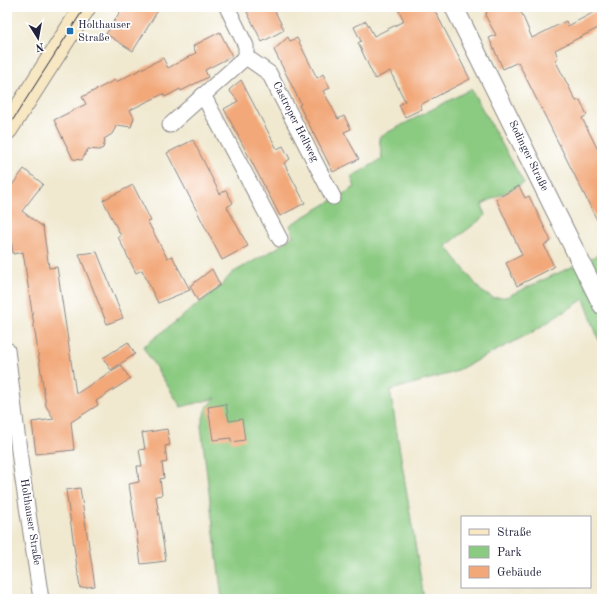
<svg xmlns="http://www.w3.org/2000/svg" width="609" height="606" font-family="'Old Standard TT',serif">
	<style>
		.green { fill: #8bca81; stroke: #56765e }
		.building { fill: #f2a879 }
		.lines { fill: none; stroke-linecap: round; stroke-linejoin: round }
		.minor-casing { stroke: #898686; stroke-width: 17 }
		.tertiary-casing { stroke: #898686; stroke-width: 20 }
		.secondary-casing { stroke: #898686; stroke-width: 23 }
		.minor { stroke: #fff; stroke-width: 15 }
		.tertiary { stroke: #fff; stroke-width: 18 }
		.secondary { stroke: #f7e8c3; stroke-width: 21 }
		.tram { stroke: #22223b; stroke-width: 1 }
		.poi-dot { fill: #1f6fb2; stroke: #fff; stroke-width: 1.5 }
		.labels { text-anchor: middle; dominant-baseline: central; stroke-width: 3.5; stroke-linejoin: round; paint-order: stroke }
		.poi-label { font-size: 11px; fill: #22223b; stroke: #fff; text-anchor: start }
		.street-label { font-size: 11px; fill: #22223b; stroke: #fff }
	</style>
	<rect width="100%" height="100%" fill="#fff"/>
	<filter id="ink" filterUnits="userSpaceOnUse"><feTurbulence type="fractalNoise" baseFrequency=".025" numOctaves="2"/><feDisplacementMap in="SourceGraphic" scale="8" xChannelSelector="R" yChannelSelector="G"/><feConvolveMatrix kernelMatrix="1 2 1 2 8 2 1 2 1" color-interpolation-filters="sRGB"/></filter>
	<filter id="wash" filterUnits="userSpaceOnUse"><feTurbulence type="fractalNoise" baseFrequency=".012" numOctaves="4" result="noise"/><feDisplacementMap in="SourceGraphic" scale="16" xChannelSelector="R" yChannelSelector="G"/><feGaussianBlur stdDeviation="0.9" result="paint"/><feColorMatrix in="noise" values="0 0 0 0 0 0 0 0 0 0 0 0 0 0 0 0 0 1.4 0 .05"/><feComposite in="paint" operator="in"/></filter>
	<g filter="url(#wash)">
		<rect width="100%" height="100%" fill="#f0e9d0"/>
		<polygon class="green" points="471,89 524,183 482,204 485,216 446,246 481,291 493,298 506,297 602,253 602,349 584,299 531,333 452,373 390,390 424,599 222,599 201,426 206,407 216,398 181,407 143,347 220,287 232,273 277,248 293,236 290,225 355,187 351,177 382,159 379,137"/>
		<g id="blocks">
			<g class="building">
				<polygon points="123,7 160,7 133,51 106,34"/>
				<polygon points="257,7 273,7 284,30 262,42 247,12"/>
				<polygon points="397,7 433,7 470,79 420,105 422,109 405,117 399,105 405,101 390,71 375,79 358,43 361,41 354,27 366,21 374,36 404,21"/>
				<polygon points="487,7 519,7 532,38 566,21 568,26 602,8 602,26 555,50 558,58 555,60 576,101 580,100 587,115 582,118 602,158 602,230 518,62 503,69 489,38 496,35 486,17"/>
				<polygon points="220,32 232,56 205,70 208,77 181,91 180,89 165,97 163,94 130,110 134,118 131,127 117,125 112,134 104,139 105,141 103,148 99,150 88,149 82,160 73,159 54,120 86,104 82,97 115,80 116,82 163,58 168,68 196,53 193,46"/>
				<polygon points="288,37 290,41 297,38 317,78 323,74 330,88 323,91 331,105 338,119 344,116 351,129 344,132 359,159 333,172 299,105 301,104 274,50"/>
				<polygon points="241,80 277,149 283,146 290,159 284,163 305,203 280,216 224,109 238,101 229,90"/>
				<polygon points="193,140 220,194 226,190 233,203 227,207 248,246 222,260 167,153"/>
				<polygon points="24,169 43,184 22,211 43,227 49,268 57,267 76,394 121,365 130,379 96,401 98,405 71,422 74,450 36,454 32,422 54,419 46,406 23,252 13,254 7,209 7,192"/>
				<polygon points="133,185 151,221 148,222 167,258 172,256 190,290 158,303 142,270 136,273 118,237 121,236 103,200"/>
				<polygon points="519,186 525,198 529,196 551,241 544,245 554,267 517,286 506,263 522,255 496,199"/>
				<polygon points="97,252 123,318 107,324 79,254"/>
				<polygon points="212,269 220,285 198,301 190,286"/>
				<polygon points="128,342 135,354 111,370 103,358"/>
				<polygon points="226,404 229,421 242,419 245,440 231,442 231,438 213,440 208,407"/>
				<polygon points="167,429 170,445 165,446 167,462 162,463 164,478 160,479 162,495 156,496 166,561 141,564 129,484 139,482 137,466 142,466 139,450 145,449 142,433"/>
				<polygon points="80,488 95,586 80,588 66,490"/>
			</g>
		</g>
	</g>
	<g filter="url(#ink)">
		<use href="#blocks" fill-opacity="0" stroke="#898686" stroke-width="1"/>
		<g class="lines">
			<defs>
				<g id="minor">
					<polyline points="246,57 269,73 333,197"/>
					<polyline points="203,95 280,239"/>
					<polyline points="170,125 246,57 246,46 227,7"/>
					<polyline points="7,350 21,467 41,599"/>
				</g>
				<polyline id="tertiary" points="454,7 602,305"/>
				<polyline id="secondary" points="7,129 85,7"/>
			</defs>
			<use href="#minor" class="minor-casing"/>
			<use href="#tertiary" class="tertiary-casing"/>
			<use href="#secondary" class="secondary-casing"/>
			<use href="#minor" class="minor"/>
			<use href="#tertiary" class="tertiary"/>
			<use href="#secondary" class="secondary"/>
			<polyline class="tram" points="7,129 85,7"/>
		</g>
	</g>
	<rect class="poi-dot" x="66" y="27" width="8" height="8" rx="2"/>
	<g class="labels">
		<g class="poi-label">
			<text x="78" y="25">Holthauser<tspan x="78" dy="13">Straße</tspan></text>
		</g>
		<g class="street-label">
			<text transform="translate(295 122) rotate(63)">Castroper Hellweg</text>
			<text transform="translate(528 156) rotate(64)">Sodinger Straße</text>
			<text transform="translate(30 522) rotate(81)">Holthauser Straße</text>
		</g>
	</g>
	<rect width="609" height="606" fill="none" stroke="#fff" stroke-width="24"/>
	<rect x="461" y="516" width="130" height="72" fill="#ffffff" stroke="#a7a7b1"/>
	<rect x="469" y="529" width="20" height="6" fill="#f7e8c3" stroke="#a7a7b1"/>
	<text x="497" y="536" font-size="12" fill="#22223b">Straße</text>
	<rect x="469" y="546" width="20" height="12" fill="#8bca81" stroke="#a7a7b1"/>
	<text x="497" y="556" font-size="12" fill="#22223b">Park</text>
	<rect x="469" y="566" width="20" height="12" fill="#f2a879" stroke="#a7a7b1"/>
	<text x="497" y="576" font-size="12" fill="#22223b">Gebäude</text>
	<g transform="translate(38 38) rotate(169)" stroke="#ffffff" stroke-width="3" paint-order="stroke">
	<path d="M0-3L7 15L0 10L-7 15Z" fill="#22223b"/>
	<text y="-6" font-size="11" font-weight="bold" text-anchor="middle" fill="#22223b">N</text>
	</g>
</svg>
